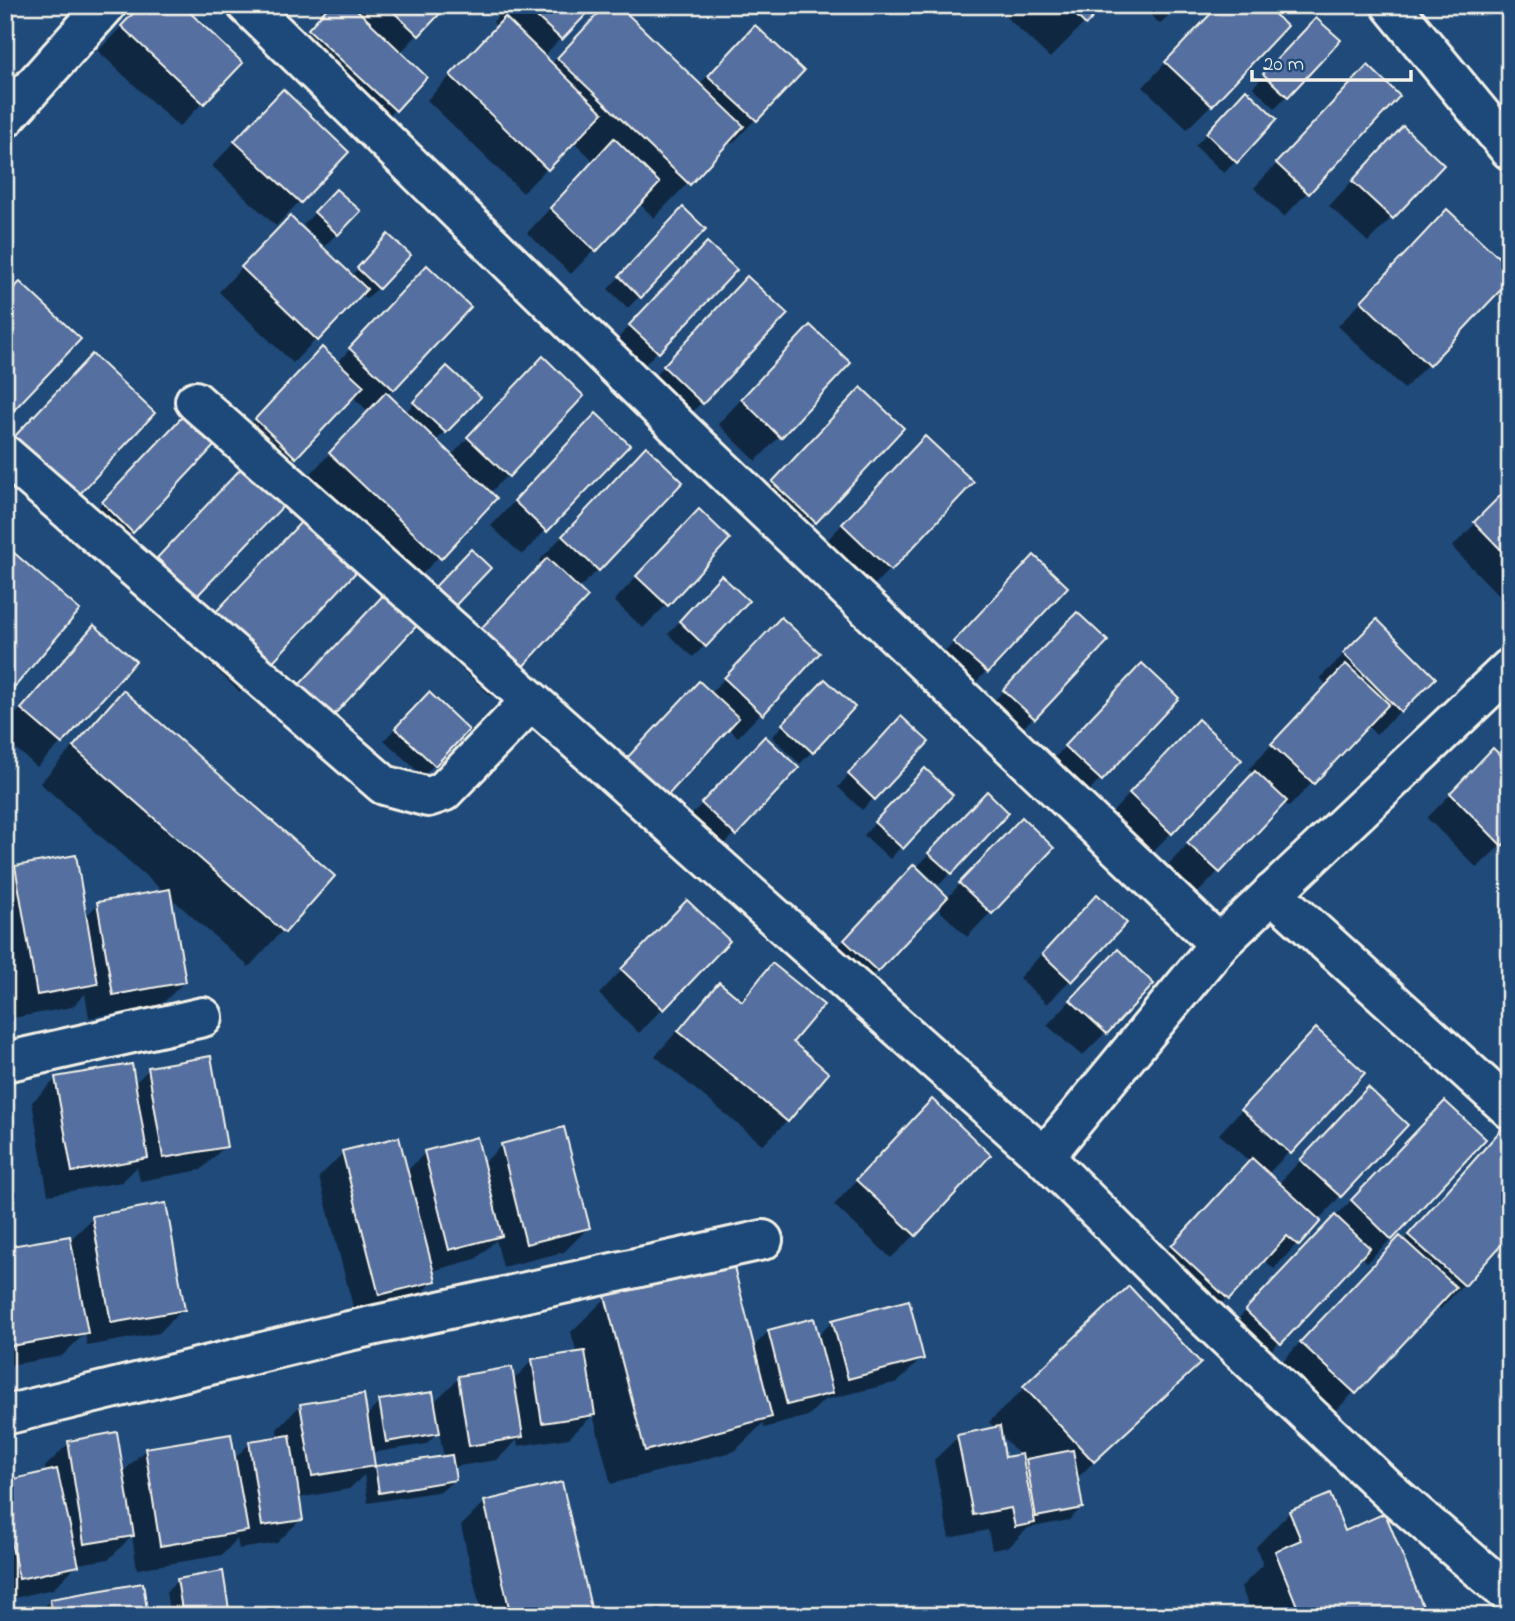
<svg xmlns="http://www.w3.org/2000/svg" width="1515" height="1621" font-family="'Indie Flower',sans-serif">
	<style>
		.shadow { fill: #0007; fill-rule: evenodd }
		.building { fill: #5470a0; stroke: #f4f1e8; stroke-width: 2 }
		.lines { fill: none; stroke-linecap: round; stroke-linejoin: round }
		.street-casing { stroke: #f4f1e8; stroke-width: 44 }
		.street { stroke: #1f4a7a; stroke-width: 38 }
	</style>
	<rect width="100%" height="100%" fill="#1f4a7a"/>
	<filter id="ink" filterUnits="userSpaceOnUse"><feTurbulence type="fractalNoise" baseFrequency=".0143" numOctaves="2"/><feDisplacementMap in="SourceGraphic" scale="14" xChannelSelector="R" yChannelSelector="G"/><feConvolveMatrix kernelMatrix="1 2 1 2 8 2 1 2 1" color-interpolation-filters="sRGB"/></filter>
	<g filter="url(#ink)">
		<g class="shadow">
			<polygon points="142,5 241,63 179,127 98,51"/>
			<polygon points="249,5 288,5 269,24"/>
			<polygon points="315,5 446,5 400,53 425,77 371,134 285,54 324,14"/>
			<polygon points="508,5 592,5 543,57 551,64 577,36 699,85 731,51 801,71 732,144 728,141 654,218 639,203 571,274 527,233 594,161 573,141 523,193 427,100 498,27 493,22"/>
			<polygon points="1015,5 1102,5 1050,58 1005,16"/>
			<polygon points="1140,5 1179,5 1160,24"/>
			<polygon points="1220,5 1211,105 1187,129 1143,87"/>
			<polygon points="1305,32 1338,40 1275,108 1253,87"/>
			<polygon points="1344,91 1398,96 1284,217 1254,188"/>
			<polygon points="1235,103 1236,161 1224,173 1195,146"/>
			<polygon points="259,116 346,152 276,226 212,166"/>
			<polygon points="1379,152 1442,165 1368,242 1329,206"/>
			<polygon points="336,191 358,211 325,246 303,225"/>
			<polygon points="672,221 704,229 628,308 608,289"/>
			<polygon points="1424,235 1510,278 1404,389 1338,326"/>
			<polygon points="266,242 351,276 377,248 378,288 366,299 360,293 293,363 219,292"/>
			<polygon points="684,268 734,270 634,376 607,350"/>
			<polygon points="404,292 469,307 387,395 405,413 448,368 478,397 435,442 451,456 519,383 582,396 490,493 495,498 405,592 296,489 369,412 352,396 271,481 232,444 299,373 337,363"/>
			<polygon points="5,299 79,339 5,417"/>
			<polygon points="724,302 786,314 678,427 641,391"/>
			<polygon points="787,351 849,363 756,461 718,424"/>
			<polygon points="837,413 902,428 790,545 749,507"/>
			<polygon points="572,440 627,445 522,555 491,526"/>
			<polygon points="159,443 132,531 108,555 80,527"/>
			<polygon points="901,462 971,482 866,594 819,549"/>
			<polygon points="622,472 598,570 578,589 514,673 491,696 452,660 544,565 539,561"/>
			<polygon points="223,488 196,595 172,619 135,583"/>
			<polygon points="1510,489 1510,607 1452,547"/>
			<polygon points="675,535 667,604 643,628 614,601"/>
			<polygon points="280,545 264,669 240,692 188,643"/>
			<polygon points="1010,582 1065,587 963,696 931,667"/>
			<polygon points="710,589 705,645 693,657 668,634"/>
			<polygon points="1377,621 1433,678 1376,735 1367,725 1289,807 1284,802 1195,896 1165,868 1254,774 1249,769 1327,685 1320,678"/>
			<polygon points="94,627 61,743 37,767 5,739 5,726"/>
			<polygon points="1053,638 1105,641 1010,742 981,715"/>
			<polygon points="758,643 761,713 738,737 728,728 666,794 605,783 675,707 710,694"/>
			<polygon points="1118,690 1176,698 1077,804 1042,771"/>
			<polygon points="123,692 332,876 249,967 170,897 184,982 160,1006 89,1018 85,994 72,1007 13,1018 5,969 5,879 16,868 85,917 98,904 164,892 40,783"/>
			<polygon points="813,693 853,707 800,764 772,737"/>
			<polygon points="429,694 434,765 423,776 384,740"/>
			<polygon points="889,730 874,798 862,810 838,787"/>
			<polygon points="1175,745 1171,833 1147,857 1107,818"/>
			<polygon points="1493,751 1510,836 1477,868 1427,818"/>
			<polygon points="741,762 796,768 711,859 679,828"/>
			<polygon points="913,782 901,847 890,859 864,835"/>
			<polygon points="976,805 1007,813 939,885 918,866"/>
			<polygon points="998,843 1052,848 967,937 936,907 853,995 822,964 891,890 947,898"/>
			<polygon points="1097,896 1070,980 1047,1004 1019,978"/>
			<polygon points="663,927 727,941 639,1033 599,994"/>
			<polygon points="772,966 791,1042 787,1121 763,1145 655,1056 719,984 739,1001"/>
			<polygon points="1094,976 1105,1033 1082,1056 1047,1025"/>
			<polygon points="1316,1030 1363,1073 1268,1174 1278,1184 1345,1114 1405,1125 1274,1269 1263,1259 1204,1322 1148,1271 1250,1162 1219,1134"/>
			<polygon points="149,1069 225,1146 201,1170 140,1181 137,1167 122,1182 48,1195 32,1102 56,1079 134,1084"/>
			<polygon points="908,1125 915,1235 891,1258 834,1205"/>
			<polygon points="1507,1126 1510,1233 1463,1285 1440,1309 1436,1306 1331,1416 1278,1366 1376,1262 1403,1241"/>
			<polygon points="1421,1127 1391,1239 1367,1262 1360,1256 1256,1366 1223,1335"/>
			<polygon points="502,1145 588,1228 564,1252 503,1267 496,1240 476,1259 432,1271 434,1280 410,1304 356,1318 319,1177 343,1153 406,1172 425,1153 482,1165"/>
			<polygon points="93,1218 183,1309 159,1333 87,1346 85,1333 62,1356 5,1366 5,1249 69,1241"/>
			<path d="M 1129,1289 L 1198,1363 L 1076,1479 L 1081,1508 L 1069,1520 L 1028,1528 L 1009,1547 L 992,1550 L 988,1530 L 949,1538 L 934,1460 L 958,1437 L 996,1429 L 989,1422 ZM 999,1433 L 1026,1462 L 1022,1466 L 1004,1459 Z"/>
			<path d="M 606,1298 L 752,1348 L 769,1331 L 817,1337 L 833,1321 L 922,1358 L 898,1382 L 824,1400 L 808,1416 L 764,1428 L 763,1423 L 735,1451 L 611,1484 L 593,1415 L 569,1438 L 518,1446 L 517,1440 L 497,1460 L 452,1467 L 454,1480 L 442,1491 L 368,1503 L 364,1475 L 349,1489 L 298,1498 L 301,1519 L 277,1543 L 239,1549 L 237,1539 L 222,1555 L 137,1569 L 132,1536 L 109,1559 L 78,1564 L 53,1589 L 5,1600 L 5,1482 L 46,1473 L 45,1467 L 69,1443 L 122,1473 L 146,1449 L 234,1459 L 250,1443 L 278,1438 L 277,1429 L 301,1405 L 366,1416 L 380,1402 L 433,1403 L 459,1378 L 512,1381 L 533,1360 L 577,1354 L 571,1332 ZM 439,1431 L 444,1458 L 370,1469 L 373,1466 L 371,1453 L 426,1444 Z"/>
			<polygon points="485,1502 590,1611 586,1616 482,1616 461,1526"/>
			<polygon points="1290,1512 1425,1616 1253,1616 1241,1587 1263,1565 1256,1547"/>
			<polygon points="178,1581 228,1616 170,1616 166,1592"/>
			<polygon points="51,1600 147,1616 35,1616"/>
		</g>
		<g class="building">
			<polygon points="141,5 182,5 243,63 204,104 121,26"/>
			<polygon points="330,5 352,5 427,77 396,111 308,29"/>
			<polygon points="386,5 448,5 419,36"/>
			<polygon points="524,5 595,5 562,40"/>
			<polygon points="606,5 618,5 744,126 690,185 557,58"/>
			<polygon points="1065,5 1104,5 1086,25"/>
			<polygon points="1164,5 1182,5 1173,14"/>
			<polygon points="1219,5 1265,5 1287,26 1212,106 1165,62"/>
			<polygon points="505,17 603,113 548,170 450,75"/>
			<polygon points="1316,18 1341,40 1288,97 1263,74"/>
			<polygon points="755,25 804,71 757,121 708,76"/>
			<polygon points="1368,65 1400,96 1309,194 1276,163"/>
			<polygon points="283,89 349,152 301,203 234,141"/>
			<polygon points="1246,89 1277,119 1237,163 1206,133"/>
			<polygon points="1403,126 1444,165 1393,219 1352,181"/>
			<polygon points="614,138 660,183 596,252 550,208"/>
			<polygon points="336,189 361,211 338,235 314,212"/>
			<polygon points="683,207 706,229 641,298 619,276"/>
			<polygon points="1447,209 1510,268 1510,280 1429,366 1361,301"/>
			<polygon points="290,216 367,289 318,341 241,267"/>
			<polygon points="388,234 411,255 379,289 357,268"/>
			<polygon points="707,242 737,270 659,353 629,325"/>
			<polygon points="427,265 471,307 394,390 349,348"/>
			<polygon points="747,276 788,314 703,404 663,366"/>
			<polygon points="20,282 81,339 13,411 5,403 5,297"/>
			<polygon points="810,325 851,363 781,438 741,399"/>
			<polygon points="322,347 364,386 296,458 255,419"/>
			<polygon points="92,354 155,413 77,497 14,437"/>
			<polygon points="543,356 584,396 509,477 467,437"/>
			<polygon points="447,366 481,397 446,433 413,402"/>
			<polygon points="861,387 904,428 816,523 772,482"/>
			<polygon points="386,392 497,498 441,559 329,453"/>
			<polygon points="596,413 630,445 547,532 514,501"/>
			<polygon points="182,417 214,446 133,533 102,502"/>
			<polygon points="925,436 974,482 891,571 842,524"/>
			<polygon points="646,446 683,482 599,571 562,536"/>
			<polygon points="247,462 288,501 197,596 157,558"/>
			<polygon points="1510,486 1510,559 1474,522"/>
			<polygon points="699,509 730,539 668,606 636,576"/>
			<polygon points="304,519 358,570 265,670 210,618"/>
			<polygon points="5,545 80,610 7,696 5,695"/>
			<polygon points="471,549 491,568 451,610 431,591"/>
			<polygon points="1034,555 1068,587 988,673 953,642"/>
			<polygon points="547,558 588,597 516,674 475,635"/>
			<polygon points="721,575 749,601 706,647 679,621"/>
			<polygon points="389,589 422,620 332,717 299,685"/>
			<polygon points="1077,612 1108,641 1035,719 1003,690"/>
			<polygon points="781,617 820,653 763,715 724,678"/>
			<polygon points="1377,619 1436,678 1401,712 1343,653"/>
			<polygon points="94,625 136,661 62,744 21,709"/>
			<polygon points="1142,663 1179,698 1102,781 1064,746"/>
			<polygon points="1346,664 1389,704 1314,784 1271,744"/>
			<polygon points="825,679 855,707 813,753 782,724"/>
			<polygon points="699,681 739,718 667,796 627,758"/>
			<polygon points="123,690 335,876 285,933 73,747"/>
			<polygon points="429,692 469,730 435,766 395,728"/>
			<polygon points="901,716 929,742 875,800 848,774"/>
			<polygon points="1198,719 1242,760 1172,834 1129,793"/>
			<polygon points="765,736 799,768 736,836 701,803"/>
			<polygon points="1493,748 1510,765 1510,838 1502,846 1450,793"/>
			<polygon points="925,768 953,795 903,849 874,822"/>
			<polygon points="1255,771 1287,801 1220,873 1187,843"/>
			<polygon points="987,791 1009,813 952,874 928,853"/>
			<polygon points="1022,817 1054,848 992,914 959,883"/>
			<polygon points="76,855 98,984 37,995 15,866"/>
			<polygon points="914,864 948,897 878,972 844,940"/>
			<polygon points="170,889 186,982 113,995 97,902"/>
			<polygon points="1097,894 1127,923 1072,982 1042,954"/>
			<polygon points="687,900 730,941 664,1010 621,969"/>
			<polygon points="1118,949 1154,984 1107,1034 1070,1000"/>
			<polygon points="772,963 824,1005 793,1042 829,1073 788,1122 678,1031 719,982 742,1001"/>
			<polygon points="1316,1028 1365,1073 1291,1154 1241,1109"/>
			<polygon points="211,1056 227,1147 163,1158 148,1067"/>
			<polygon points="132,1064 148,1158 72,1172 55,1077"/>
			<polygon points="1368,1087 1408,1125 1341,1197 1300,1160"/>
			<polygon points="932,1099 991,1155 916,1236 856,1180"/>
			<polygon points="1445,1101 1486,1139 1392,1240 1351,1200"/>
			<polygon points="1507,1123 1510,1126 1510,1235 1465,1286 1408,1235"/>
			<polygon points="564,1127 590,1228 526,1244 501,1144"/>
			<polygon points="399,1137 436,1281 379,1295 342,1151"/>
			<polygon points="477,1137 502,1236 449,1250 424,1151"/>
			<polygon points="1252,1158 1321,1221 1299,1246 1287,1236 1229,1300 1171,1246"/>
			<polygon points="166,1203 185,1310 111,1323 92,1216"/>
			<polygon points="1335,1215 1370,1248 1281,1344 1245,1310"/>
			<polygon points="70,1236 88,1333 5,1347 5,1247"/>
			<polygon points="1400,1236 1456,1287 1356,1394 1300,1342"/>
			<polygon points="733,1263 772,1417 645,1451 605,1296"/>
			<polygon points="1129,1286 1201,1363 1094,1462 1023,1386"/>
			<polygon points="909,1300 924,1359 848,1379 832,1320"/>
			<polygon points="814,1318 833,1393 787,1405 768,1330"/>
			<polygon points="585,1351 595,1415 542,1423 532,1359"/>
			<polygon points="512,1367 523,1437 469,1446 458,1376"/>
			<polygon points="433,1392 440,1433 386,1442 379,1400"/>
			<polygon points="364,1394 375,1466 312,1476 300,1404"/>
			<polygon points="1000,1426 1005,1457 1022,1454 1035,1523 1015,1527 1011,1508 973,1515 957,1435"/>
			<polygon points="117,1432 134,1536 84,1544 68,1441"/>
			<polygon points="231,1434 248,1531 160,1546 145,1448"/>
			<polygon points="290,1435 303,1520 262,1526 249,1441"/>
			<polygon points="1073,1450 1083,1508 1036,1517 1026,1459"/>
			<polygon points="452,1455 456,1480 379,1493 375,1466"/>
			<polygon points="57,1469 79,1566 19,1579 5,1514 5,1481"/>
			<polygon points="562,1482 592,1612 575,1616 511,1616 484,1501"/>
			<polygon points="1330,1494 1345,1531 1385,1513 1427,1616 1301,1616 1275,1551 1301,1540 1289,1511"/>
			<polygon points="223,1571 230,1616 183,1616 177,1579"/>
			<polygon points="143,1583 148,1616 52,1616 50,1599"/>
		</g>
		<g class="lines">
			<defs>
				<g id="street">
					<polyline points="247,5 679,428 1219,944"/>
					<polyline points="1391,5 1510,150"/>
					<polyline points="5,118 106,5"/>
					<polyline points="195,401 1044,1157 1182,1295 1389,1491 1510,1595"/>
					<polyline points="5,455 384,785 428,797 443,792 531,701"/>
					<polyline points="1272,893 1510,1109"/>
					<polyline points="5,1062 203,1017"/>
					<polyline points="1044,1157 1219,944 1510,668"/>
					<polyline points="5,1415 349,1331 763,1240"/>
				</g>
			</defs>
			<use href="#street" class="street-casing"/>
			<use href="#street" class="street"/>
		</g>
	</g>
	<rect width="1515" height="1621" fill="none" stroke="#1f4a7a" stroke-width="28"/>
	<rect x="14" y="14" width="1487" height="1593" fill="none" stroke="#f4f1e8" stroke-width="2.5" filter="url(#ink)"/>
	<path d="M1252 70v10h159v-10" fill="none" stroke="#f4f1e8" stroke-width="3.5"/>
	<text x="1263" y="70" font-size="21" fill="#f4f1e8" stroke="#1f4a7a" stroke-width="5" paint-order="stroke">20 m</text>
</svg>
